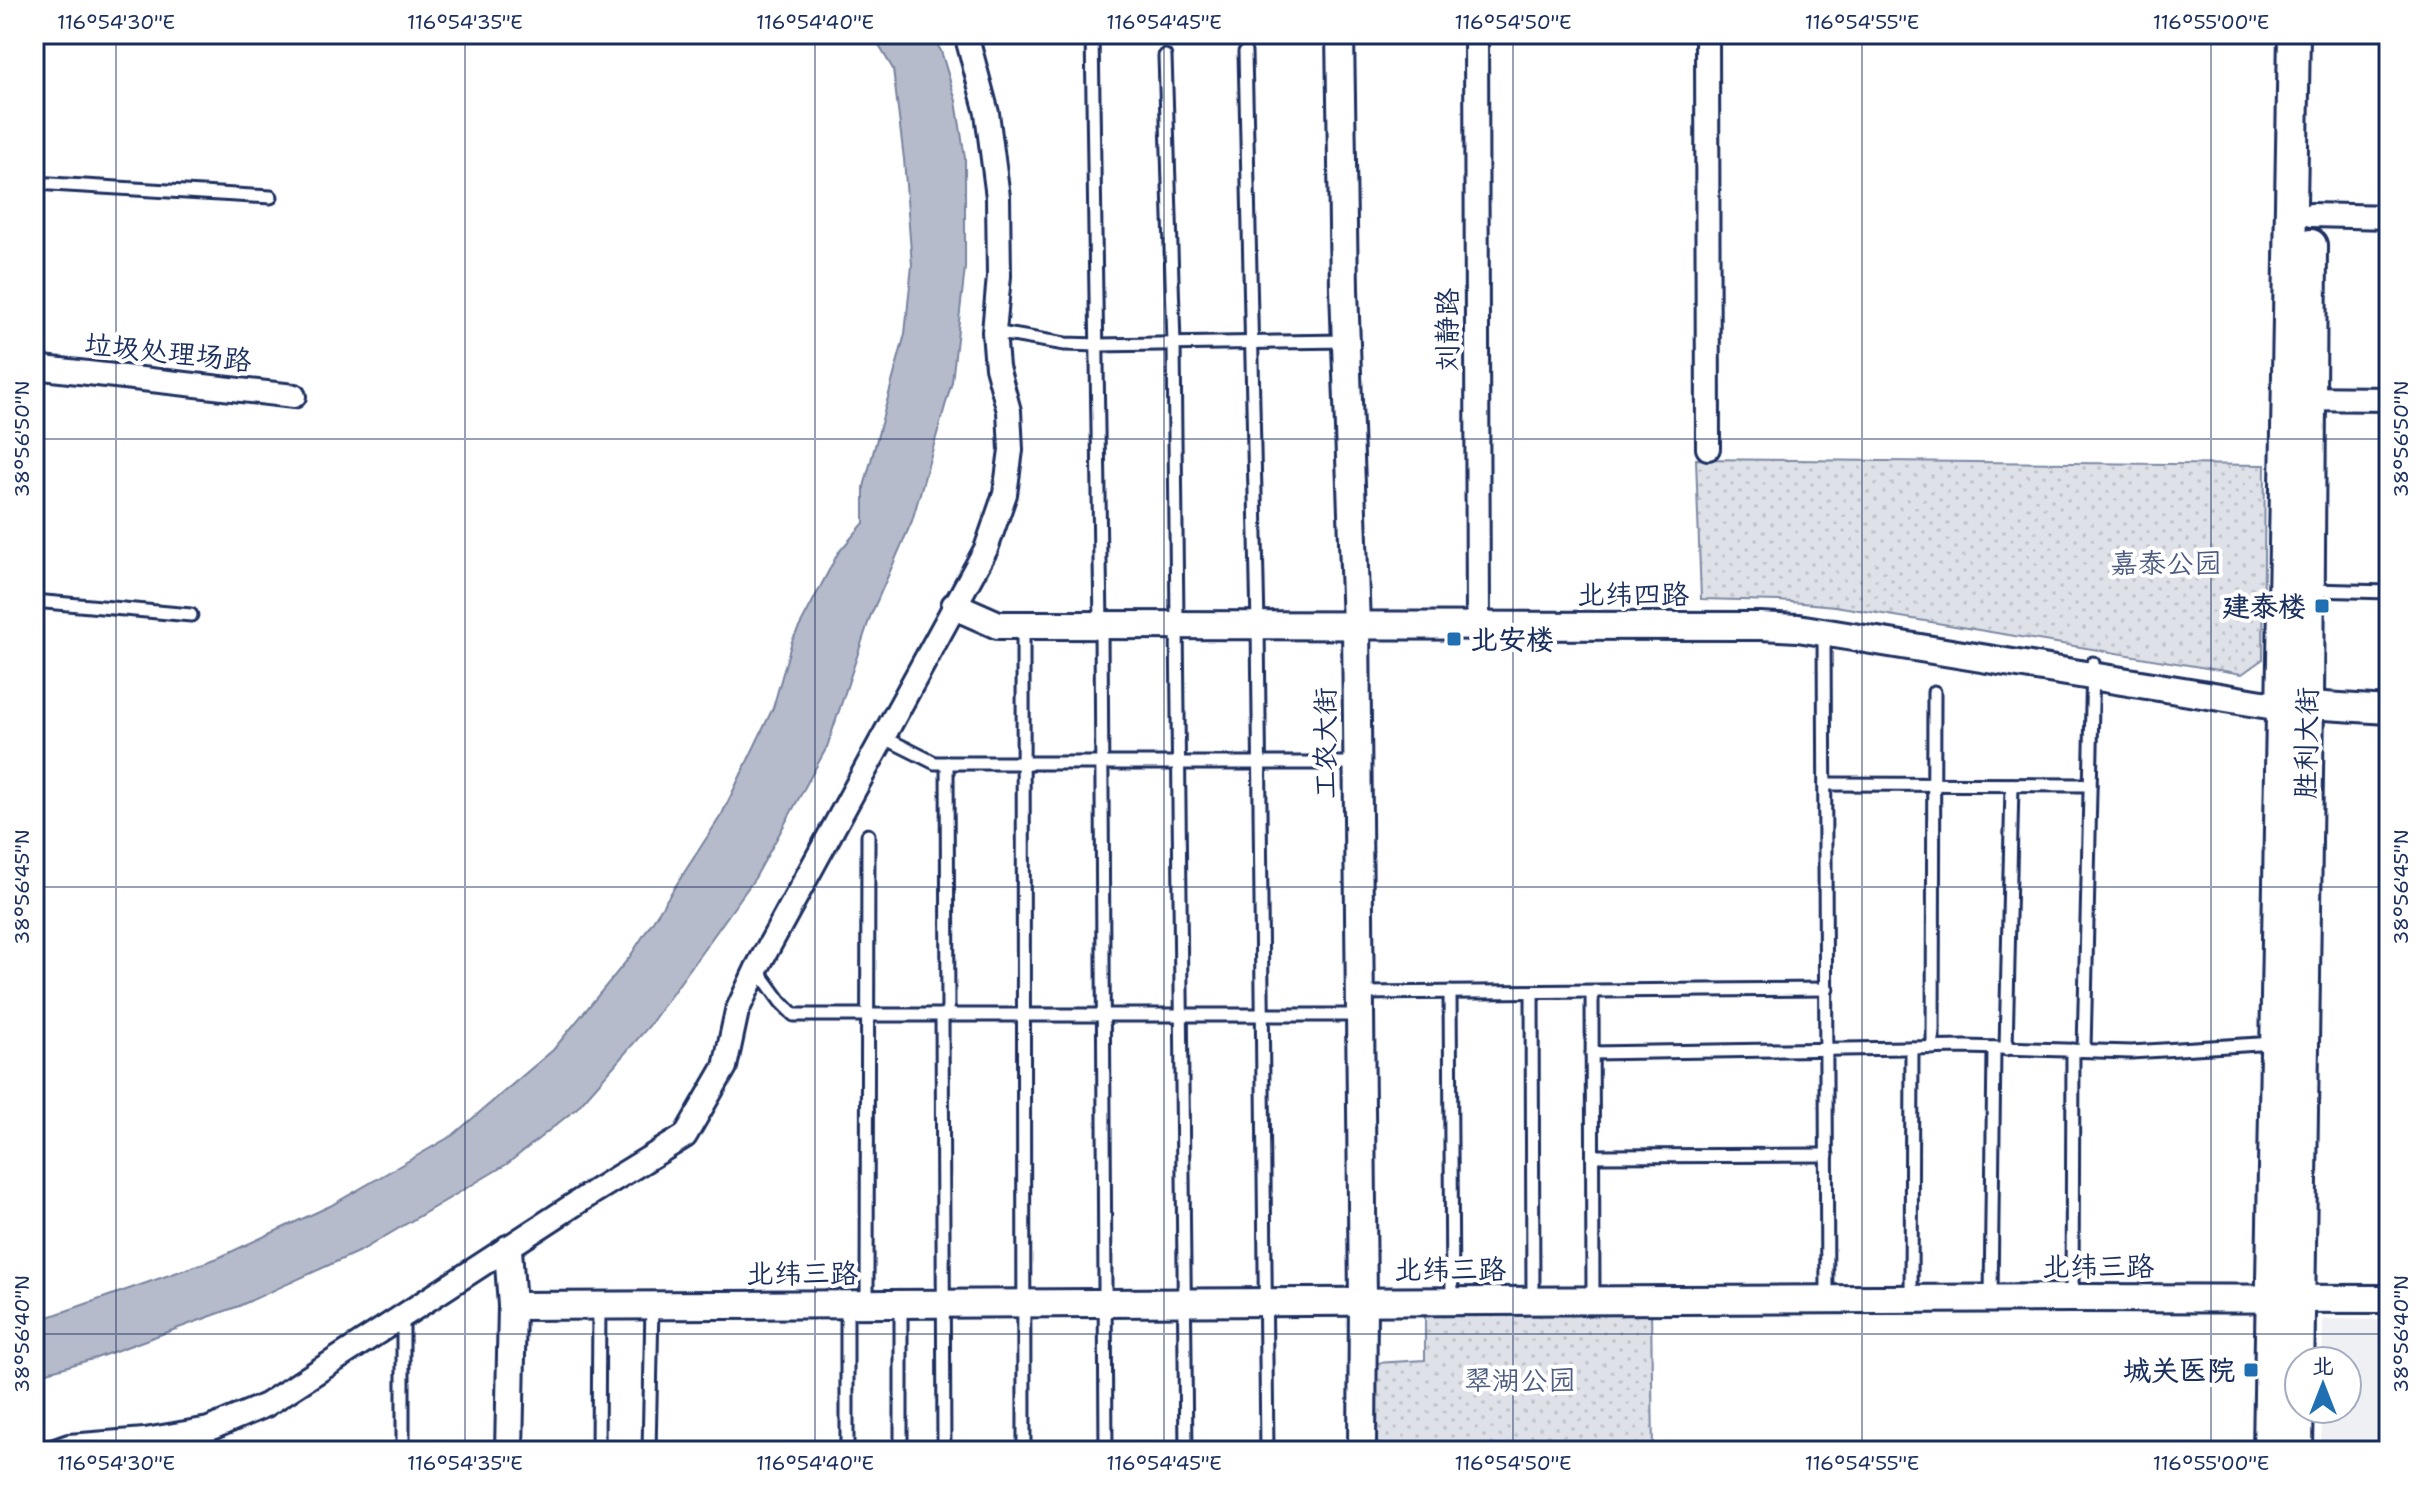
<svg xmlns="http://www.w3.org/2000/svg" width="2423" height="1485" font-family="'Shantell Sans','LXGW WenKai TC',sans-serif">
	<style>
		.built { fill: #eff0f4 }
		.park { fill: url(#park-dots); stroke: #7c88a2; stroke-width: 2 }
		.water { fill: #b5bbca; stroke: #77839f; stroke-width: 2 }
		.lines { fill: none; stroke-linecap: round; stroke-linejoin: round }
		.service-casing { stroke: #1b2f5e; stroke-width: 17 }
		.minor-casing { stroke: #1b2f5e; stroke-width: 28 }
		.tertiary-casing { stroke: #1b2f5e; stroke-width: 32 }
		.secondary-casing { stroke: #1b2f5e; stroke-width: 36 }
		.service { stroke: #fff; stroke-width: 11 }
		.minor { stroke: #fff; stroke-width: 22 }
		.tertiary { stroke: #fff; stroke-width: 26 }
		.secondary { stroke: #fff; stroke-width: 30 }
		.ticks { fill: none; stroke: #1b2f5e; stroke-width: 2; stroke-opacity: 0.45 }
		.poi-dot { fill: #1f6fb2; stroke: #fff; stroke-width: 3 }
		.labels { text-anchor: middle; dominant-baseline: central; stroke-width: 8; stroke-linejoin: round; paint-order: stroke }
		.street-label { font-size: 28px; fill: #1b2f5e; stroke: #fff }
		.park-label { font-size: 28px; fill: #4c5c80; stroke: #fff }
		.poi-label { font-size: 28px; font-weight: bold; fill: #1b2f5e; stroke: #fff; text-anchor: end }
		.neatline { fill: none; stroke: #1b2f5e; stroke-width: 3 }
		.ticks-label { font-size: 20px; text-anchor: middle; fill: #1b2f5e }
	</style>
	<defs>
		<pattern id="park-dots" width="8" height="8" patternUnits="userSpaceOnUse" patternTransform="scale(2)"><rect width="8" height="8" fill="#dee1e7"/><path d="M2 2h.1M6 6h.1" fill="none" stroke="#bec1c9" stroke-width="1.8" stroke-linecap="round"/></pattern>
	</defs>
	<rect width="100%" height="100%" fill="#fff"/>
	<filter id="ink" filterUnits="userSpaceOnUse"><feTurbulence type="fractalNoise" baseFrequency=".0125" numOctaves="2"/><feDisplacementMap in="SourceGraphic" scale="16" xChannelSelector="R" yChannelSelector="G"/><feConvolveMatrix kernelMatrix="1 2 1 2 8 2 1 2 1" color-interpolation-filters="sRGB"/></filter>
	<g filter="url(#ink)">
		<polygon class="built" points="2323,1319 2389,1320 2389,1451 2321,1451 2322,1409 2347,1409 2347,1361 2322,1361"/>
		<g class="park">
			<polygon points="1696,459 2265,465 2263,659 2242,674 1835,606 1779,601 1701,599"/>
			<polygon points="1651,1308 1653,1451 1376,1451 1376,1363 1425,1360 1425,1310"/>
		</g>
		<polygon class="water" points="872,34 931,34 941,51 956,101 965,158 965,268 952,382 912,521 870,617 827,747 755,878 649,1026 577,1108 507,1164 362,1250 239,1306 96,1358 34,1376 34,1322 218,1258 330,1206 453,1135 553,1050 629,958 722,814 773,708 792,641 838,553 864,523 864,487 905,334 912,265 904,159 893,69"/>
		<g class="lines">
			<defs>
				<g id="service">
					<polyline points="1092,34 1101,625 1106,1451"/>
					<polyline points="1245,52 1258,625 1267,1451"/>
					<polyline points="1165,56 1174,344 1186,1451"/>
					<polyline points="34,183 271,197"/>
					<polyline points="994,332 1065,344 1098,345 1346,341"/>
					<polyline points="2312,590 2389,592"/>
					<polyline points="34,601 191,615"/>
					<polyline points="1023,625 1024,1451"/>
					<polyline points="1824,632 1827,1299"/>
					<polyline points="883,737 935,763 1357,763"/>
					<polyline points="947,763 948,1015"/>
					<polyline points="1825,784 2090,785"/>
					<polyline points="757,969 781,1002 794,1015 1359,1015"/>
					<polyline points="1450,992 1452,1300"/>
					<polyline points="1532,992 1533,1299"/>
					<polyline points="1592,992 1593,1299"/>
					<polyline points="1359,993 1827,989"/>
					<polyline points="942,1015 944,1451"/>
					<polyline points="1933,1048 1934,692"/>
					<polyline points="2006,1049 2012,785"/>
					<polyline points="2084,1050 2093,663"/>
					<polyline points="1592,1053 1966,1047 2131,1052 2275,1043"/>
					<polyline points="1593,1156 1827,1155"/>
					<polyline points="2072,1298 2073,1050"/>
					<polyline points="1911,1299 1912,1048"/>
					<polyline points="1991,1299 1994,1048"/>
					<polyline points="867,1303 868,835"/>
					<polyline points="847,1305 847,1451"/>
					<polyline points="403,1451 403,1317"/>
					<polyline points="598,1451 599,1306"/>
					<polyline points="649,1451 652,1306"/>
					<polyline points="901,1451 901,1305"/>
				</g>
				<g id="minor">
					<polyline points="1476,34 1478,625"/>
					<polyline points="1707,34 1708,448"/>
					<polyline points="2311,215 2389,217"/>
					<polyline points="34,367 294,396"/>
					<polyline points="2296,398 2389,399"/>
					<polyline points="55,1451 69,1446 145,1440 209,1429 266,1405 595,1191 685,1136 725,1067 737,1011 757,968 986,549 1005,494 1011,450 1009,411 997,367 994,332 999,276 998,197 987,113 966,34"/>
				</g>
				<g id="tertiary">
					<polyline points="1340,34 1344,289 1356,625 1363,1301 1362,1451"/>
					<polyline points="955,606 998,625 1760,626 1798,628 2281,707 2308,705 2389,710"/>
					<polyline points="508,1249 512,1306 509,1451"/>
					<polyline points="512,1306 2072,1298 2389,1299"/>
				</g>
				<g id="secondary">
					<polyline points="2269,1451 2294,34"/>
					<polyline points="2297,1451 2308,705 2311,245"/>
				</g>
			</defs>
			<use href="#service" class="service-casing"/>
			<use href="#minor" class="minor-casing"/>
			<use href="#tertiary" class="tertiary-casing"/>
			<use href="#secondary" class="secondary-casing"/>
			<use href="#service" class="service"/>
			<use href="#minor" class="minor"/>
			<use href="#tertiary" class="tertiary"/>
			<use href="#secondary" class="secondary"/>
		</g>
	</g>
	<path class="ticks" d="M 116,34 L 116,1451M 465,34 L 465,1451M 815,34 L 815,1451M 1164,34 L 1164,1451M 1513,34 L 1513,1451M 1862,34 L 1862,1451M 2211,34 L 2211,1451M 34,439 L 2389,439M 34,887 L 2389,887M 34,1334 L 2389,1334"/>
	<g class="poi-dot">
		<rect x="2314" y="598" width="16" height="16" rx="4"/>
		<rect x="1446" y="631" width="16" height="16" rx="4"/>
		<rect x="2243" y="1362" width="16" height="16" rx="4"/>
	</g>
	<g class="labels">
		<g class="street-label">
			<text transform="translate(1447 330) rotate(-90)">刘静路</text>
			<text transform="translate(168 352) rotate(6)">垃圾处理场路</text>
			<text x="1633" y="594">北纬四路</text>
			<text transform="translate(1325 743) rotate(-90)">工农大街</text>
			<text transform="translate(2306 743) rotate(-89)">胜利大街</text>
			<text x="2098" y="1266">北纬三路</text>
			<text x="1450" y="1269">北纬三路</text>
			<text x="802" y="1273">北纬三路</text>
		</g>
		<g class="park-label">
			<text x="2166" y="563">嘉泰公园</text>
			<text x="1520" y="1380">翠湖公园</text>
		</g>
		<g class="poi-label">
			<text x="2306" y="606">建泰楼</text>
			<text x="1470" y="639" text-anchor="start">北安楼</text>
			<text x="2235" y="1370">城关医院</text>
		</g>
	</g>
	<rect width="2423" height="1485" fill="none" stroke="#fff" stroke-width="88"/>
	<g transform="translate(2323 1385)"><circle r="38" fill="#ffffff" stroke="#a4acbf" stroke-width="2"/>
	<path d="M0-6L14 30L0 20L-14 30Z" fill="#1f6fb2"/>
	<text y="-12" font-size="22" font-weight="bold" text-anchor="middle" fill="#1b2f5e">北</text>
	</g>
	<rect x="44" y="44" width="2335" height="1397" class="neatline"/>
	<g class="ticks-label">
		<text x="116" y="29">116°54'30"E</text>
		<text x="465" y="29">116°54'35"E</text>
		<text x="815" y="29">116°54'40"E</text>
		<text x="1164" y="29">116°54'45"E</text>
		<text x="1513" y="29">116°54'50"E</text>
		<text x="1862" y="29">116°54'55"E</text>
		<text x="2211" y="29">116°55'00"E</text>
		<text transform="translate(22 439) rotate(-90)" y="7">38°56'50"N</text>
		<text transform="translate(2401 439) rotate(-90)" y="7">38°56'50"N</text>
		<text transform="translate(22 887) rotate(-90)" y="7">38°56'45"N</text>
		<text transform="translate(2401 887) rotate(-90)" y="7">38°56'45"N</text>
		<text transform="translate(22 1334) rotate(-90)" y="7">38°56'40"N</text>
		<text transform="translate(2401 1334) rotate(-90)" y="7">38°56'40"N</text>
		<text x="116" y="1470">116°54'30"E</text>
		<text x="465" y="1470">116°54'35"E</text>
		<text x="815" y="1470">116°54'40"E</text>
		<text x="1164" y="1470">116°54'45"E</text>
		<text x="1513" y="1470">116°54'50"E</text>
		<text x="1862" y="1470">116°54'55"E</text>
		<text x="2211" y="1470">116°55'00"E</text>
	</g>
</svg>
